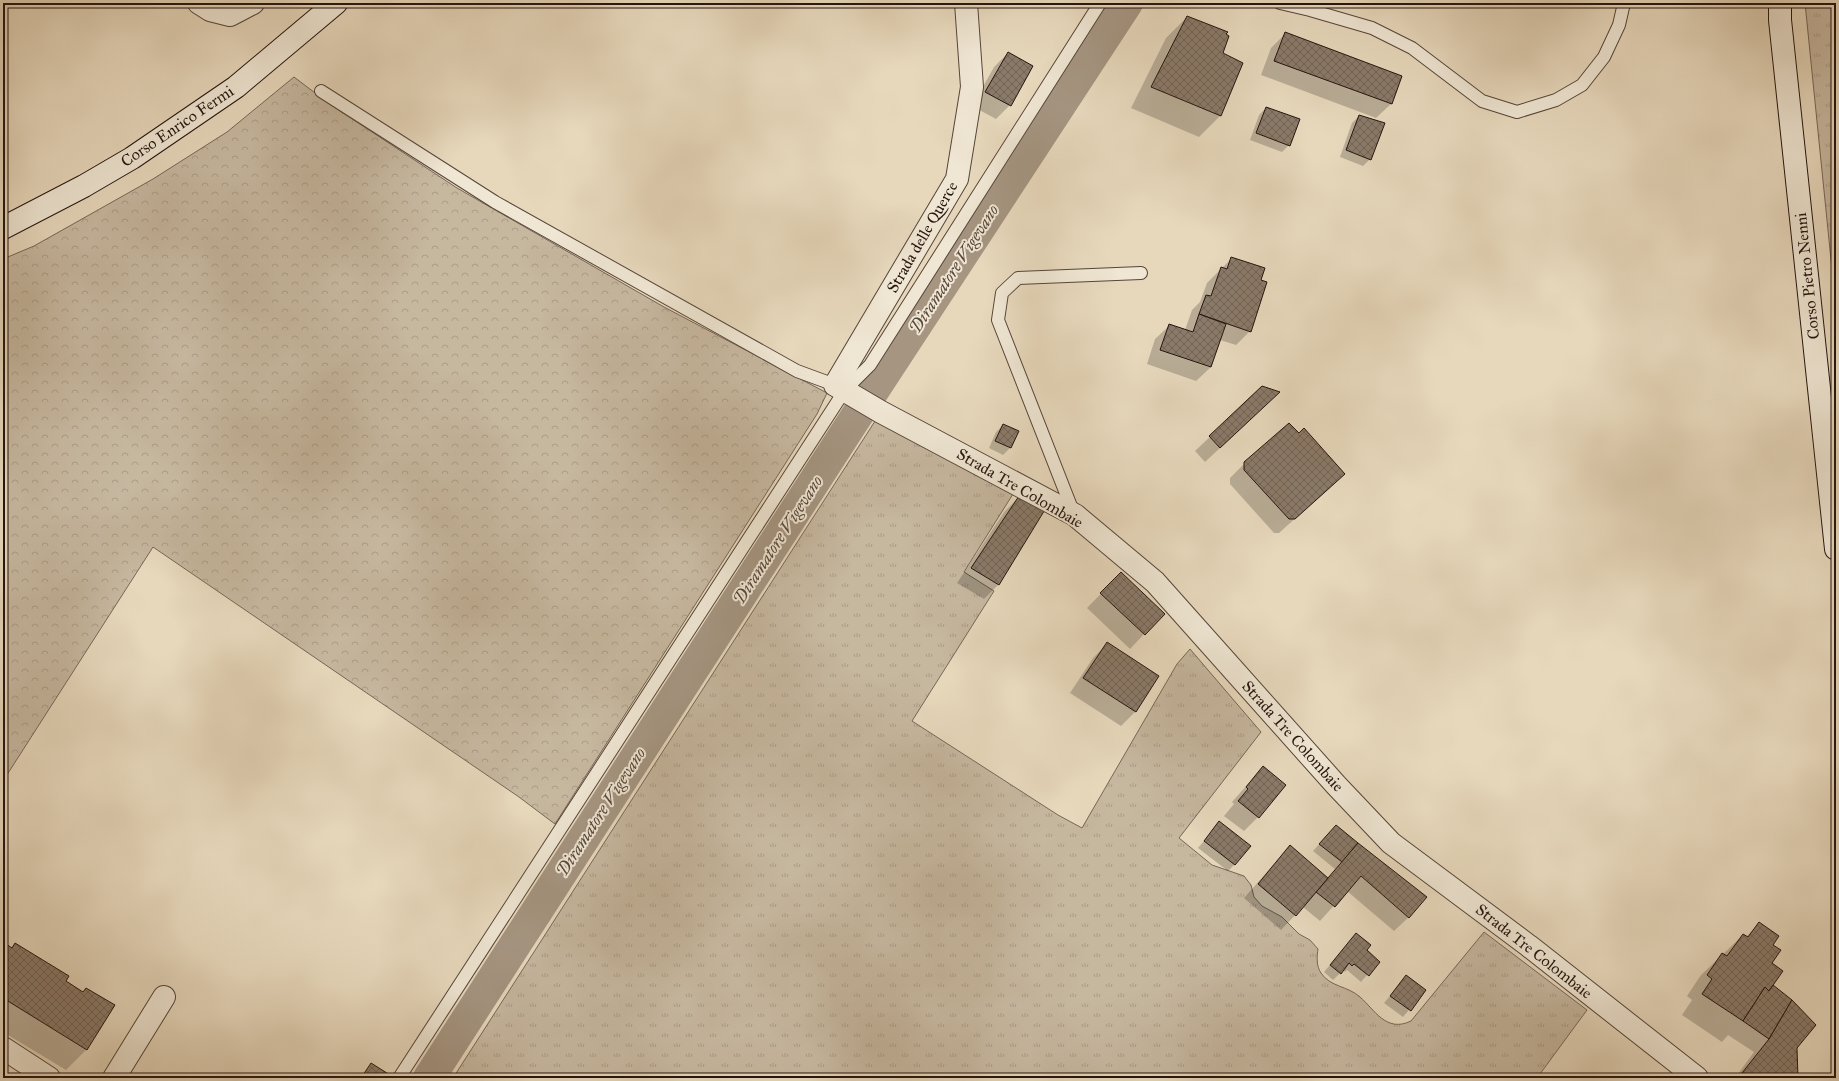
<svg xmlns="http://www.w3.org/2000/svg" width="1839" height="1081" font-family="'IM FELL Great Primer',serif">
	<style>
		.grass { fill: url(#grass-tufts); stroke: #766657 }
		.forest { fill: url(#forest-crowns); stroke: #766657 }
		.shadow { fill: #0003 }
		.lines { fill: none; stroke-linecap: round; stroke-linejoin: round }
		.canal { stroke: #a59581; stroke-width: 32 }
		.building { fill: url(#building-cross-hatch); stroke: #25140f }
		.lane-casing { stroke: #56453a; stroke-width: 14 }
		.street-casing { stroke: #56453a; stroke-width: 24 }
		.secondary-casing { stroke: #25140f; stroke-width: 24 }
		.lane { stroke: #efe6d3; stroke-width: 12 }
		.street { stroke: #efe6d3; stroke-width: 22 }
		.secondary { stroke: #efe6d3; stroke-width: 22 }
		.labels { text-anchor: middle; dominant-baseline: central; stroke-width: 4; stroke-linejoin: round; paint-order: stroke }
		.street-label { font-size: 16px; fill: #25140f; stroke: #efe6d3 }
		.water-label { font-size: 17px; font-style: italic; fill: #58483d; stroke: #efe6d3 }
	</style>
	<defs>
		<pattern id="grass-tufts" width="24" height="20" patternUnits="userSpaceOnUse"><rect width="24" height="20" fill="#c6b79f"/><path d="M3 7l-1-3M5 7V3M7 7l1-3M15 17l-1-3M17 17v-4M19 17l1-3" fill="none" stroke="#aa9c88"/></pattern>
		<pattern id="forest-crowns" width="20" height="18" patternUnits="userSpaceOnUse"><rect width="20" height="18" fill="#c6b79f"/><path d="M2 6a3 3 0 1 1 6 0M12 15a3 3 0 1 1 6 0" fill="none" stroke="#aa9c88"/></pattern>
		<pattern id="building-cross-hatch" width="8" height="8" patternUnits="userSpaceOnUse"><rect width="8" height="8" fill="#8a7a69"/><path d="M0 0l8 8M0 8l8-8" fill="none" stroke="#716355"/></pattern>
	</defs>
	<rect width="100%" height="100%" fill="#e7d8bc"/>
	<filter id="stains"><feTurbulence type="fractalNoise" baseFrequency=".005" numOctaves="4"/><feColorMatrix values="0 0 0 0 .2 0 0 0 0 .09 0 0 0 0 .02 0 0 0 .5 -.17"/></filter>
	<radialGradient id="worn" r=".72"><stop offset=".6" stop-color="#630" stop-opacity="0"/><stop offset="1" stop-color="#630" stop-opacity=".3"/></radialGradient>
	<g class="grass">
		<polygon points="1805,3 1836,3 1836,309"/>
		<path d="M 877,418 L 1013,494 L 964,572 L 994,591 L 912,721 L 1058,815 L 1082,828 L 1177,664 L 1190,649 L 1261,732 L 1179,838 L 1212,865 L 1244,876 L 1251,885 L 1254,897 L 1262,906 L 1282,917 L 1299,934 L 1310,940 L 1318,949 C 1317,956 1316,966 1321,973 C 1330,987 1348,986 1360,997 C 1375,1010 1386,1033 1411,1021 L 1484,932 L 1587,1010 L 1537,1078 L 453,1078 Z"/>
	</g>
	<polygon class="forest" points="294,77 331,105 457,188 664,307 827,393 817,414 555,824 519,797 153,547 3,781 3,259 34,246 153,179 227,132"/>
	<g class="shadow">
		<polygon points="1187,17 1221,53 1242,63 1220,116 1199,137 1131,108 1166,38"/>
		<polygon points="1285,34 1400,77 1391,104 1376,118 1261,75 1271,48"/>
		<polygon points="1008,53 1010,105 996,119 972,106 994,67"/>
		<polygon points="1266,108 1289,145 1282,152 1250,140 1259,115"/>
		<polygon points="1359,116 1370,159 1363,166 1340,157 1352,123"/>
		<polygon points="1232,258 1250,331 1236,345 1220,340 1211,367 1196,381 1147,364 1155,339 1170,325 1185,330 1192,310 1200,302 1207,283"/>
		<polygon points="1262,388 1265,406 1205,462 1195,451"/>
		<polygon points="1003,425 1018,431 1010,448 1003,455 989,448 996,432"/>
		<polygon points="1245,463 1329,488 1279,533 1274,533 1230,484 1230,478"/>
		<polygon points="1019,497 1044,508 998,585 984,599 957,583 1005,511"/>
		<polygon points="1121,573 1163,614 1130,649 1087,608"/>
		<polygon points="1108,643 1158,677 1135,712 1121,726 1070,693 1093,658"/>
		<polygon points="1263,767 1258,817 1244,831 1224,816 1234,804 1232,802"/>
		<polygon points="1219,823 1235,864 1228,871 1198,848"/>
		<polygon points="1329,833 1409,917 1394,931 1347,891 1320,921 1303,907 1281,930 1244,898 1290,846 1327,878 1335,869 1313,851"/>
		<polygon points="1759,924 1772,945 1772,986 1796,1048 1797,1078 1735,1078 1754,1052 1728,1035 1722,1042 1682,1015 1692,1000 1687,996 1701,975 1743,935 1746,937"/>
		<polygon points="1349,942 1365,950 1378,962 1361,982 1347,970 1345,972 1343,970 1333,980 1324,972"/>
		<polygon points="3,944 11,948 15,945 65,982 82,993 86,989 87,1049 66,1070 3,1032"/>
		<polygon points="1406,977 1425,991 1403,1017 1384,1003"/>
		<polygon points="371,1064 387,1078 360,1078"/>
	</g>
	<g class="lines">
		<polyline class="canal" points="429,1078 854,420 1127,3"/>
	</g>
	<g class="building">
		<polygon points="1187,16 1228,32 1226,34 1229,36 1223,53 1243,63 1221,116 1151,87"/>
		<polygon points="1285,32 1402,76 1392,104 1274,61"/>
		<polygon points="1008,52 1033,66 1011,106 985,92"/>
		<polygon points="1266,107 1300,119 1290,146 1256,133"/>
		<polygon points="1359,115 1385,123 1371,160 1346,150"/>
		<polygon points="1231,257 1265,268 1261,280 1267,282 1251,332 1199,314 1206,295 1211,296 1221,267 1227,269"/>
		<polygon points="1199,314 1226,324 1211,367 1160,350 1169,324 1193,332"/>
		<polygon points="1262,386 1280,392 1220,448 1209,436"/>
		<polygon points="1289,423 1299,433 1304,428 1345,474 1295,519 1289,519 1244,470 1244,462"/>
		<polygon points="1003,424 1019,431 1011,448 995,441"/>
		<polygon points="1019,496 1046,508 999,585 971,568"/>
		<polygon points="1121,572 1165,614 1145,635 1100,593"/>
		<polygon points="1107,642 1159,676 1136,712 1083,678"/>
		<polygon points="1263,766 1286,785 1259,818 1238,801 1248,789 1246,787"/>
		<polygon points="1219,821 1251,846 1235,865 1204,841"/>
		<polygon points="1336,825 1358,843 1342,862 1319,844"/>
		<polygon points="1358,843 1427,897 1409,918 1361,876 1335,907 1316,892"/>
		<polygon points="1290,845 1328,878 1296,916 1258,884"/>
		<polygon points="1759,922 1779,936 1773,945 1781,950 1772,963 1783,971 1769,991 1765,987 1743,1021 1702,994 1712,979 1707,975 1722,953 1727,956 1743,934 1748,937"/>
		<polygon points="1356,933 1371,945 1367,950 1380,962 1369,976 1354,964 1352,966 1349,963 1341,974 1330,965"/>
		<polygon points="3,942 12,948 15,943 69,976 66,981 83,992 86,988 115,1005 87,1050 3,998"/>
		<polygon points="1406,975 1426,990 1411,1011 1390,996"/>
		<polygon points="1773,985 1792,1000 1769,1039 1743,1021 1765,987 1769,991"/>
		<polygon points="1792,1000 1816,1025 1797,1048 1798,1078 1738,1078 1769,1039"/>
		<polygon points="371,1063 390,1075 389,1078 361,1078"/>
	</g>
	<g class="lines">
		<defs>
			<g id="lane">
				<polyline points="1280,3 1310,10 1372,28 1412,48 1482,101 1517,112 1556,100 1582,85 1604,57 1619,25 1624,3"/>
				<polyline points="321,91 495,202 797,371 835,385"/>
				<polyline points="1074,514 998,320 1002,293 1018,278 1141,273"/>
				<polyline points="399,1078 845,390 870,365 1100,3"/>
			</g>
			<g id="street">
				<polyline points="199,3 210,10 230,15 253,3"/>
				<polyline points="966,3 972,87 957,179 835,385 881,412 1075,515 1155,582 1336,785 1391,843 1529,946 1697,1078"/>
				<polyline points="3,1048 49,1078"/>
				<polyline points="114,1078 164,997"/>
			</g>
			<g id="secondary">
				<polyline points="1780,3 1780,20 1836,549"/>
				<polyline points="3,228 84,186 132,158 236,87 336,3"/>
			</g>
		</defs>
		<use href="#lane" class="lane-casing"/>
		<use href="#street" class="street-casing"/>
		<use href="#secondary" class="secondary-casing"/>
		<use href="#lane" class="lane"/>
		<use href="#street" class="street"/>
		<use href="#secondary" class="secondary"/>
	</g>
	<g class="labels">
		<g class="street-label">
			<text transform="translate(177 126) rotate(-34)">Corso Enrico Fermi</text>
			<text transform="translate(922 237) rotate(-60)">Strada delle Querce</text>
			<text transform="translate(1807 276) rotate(-96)">Corso Pietro Nenni</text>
			<text transform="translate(1020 488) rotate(30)">Strada Tre Colombaie</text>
			<text transform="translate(1293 736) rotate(48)">Strada Tre Colombaie</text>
			<text transform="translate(1534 951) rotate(38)">Strada Tre Colombaie</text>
		</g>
		<g class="water-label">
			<text transform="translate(954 269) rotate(-57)">Diramatore Vigevano</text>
			<text transform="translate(778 540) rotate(-57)">Diramatore Vigevano</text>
			<text transform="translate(601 812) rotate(-57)">Diramatore Vigevano</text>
		</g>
	</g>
	<rect width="1839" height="1081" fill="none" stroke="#e7d8bc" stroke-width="16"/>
	<rect x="4" y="4" width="1831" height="1073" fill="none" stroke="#25140f" stroke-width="2"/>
	<rect x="8" y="8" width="1823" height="1065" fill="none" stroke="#25140f"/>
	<rect width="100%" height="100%" filter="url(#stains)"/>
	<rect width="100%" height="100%" fill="url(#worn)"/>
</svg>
